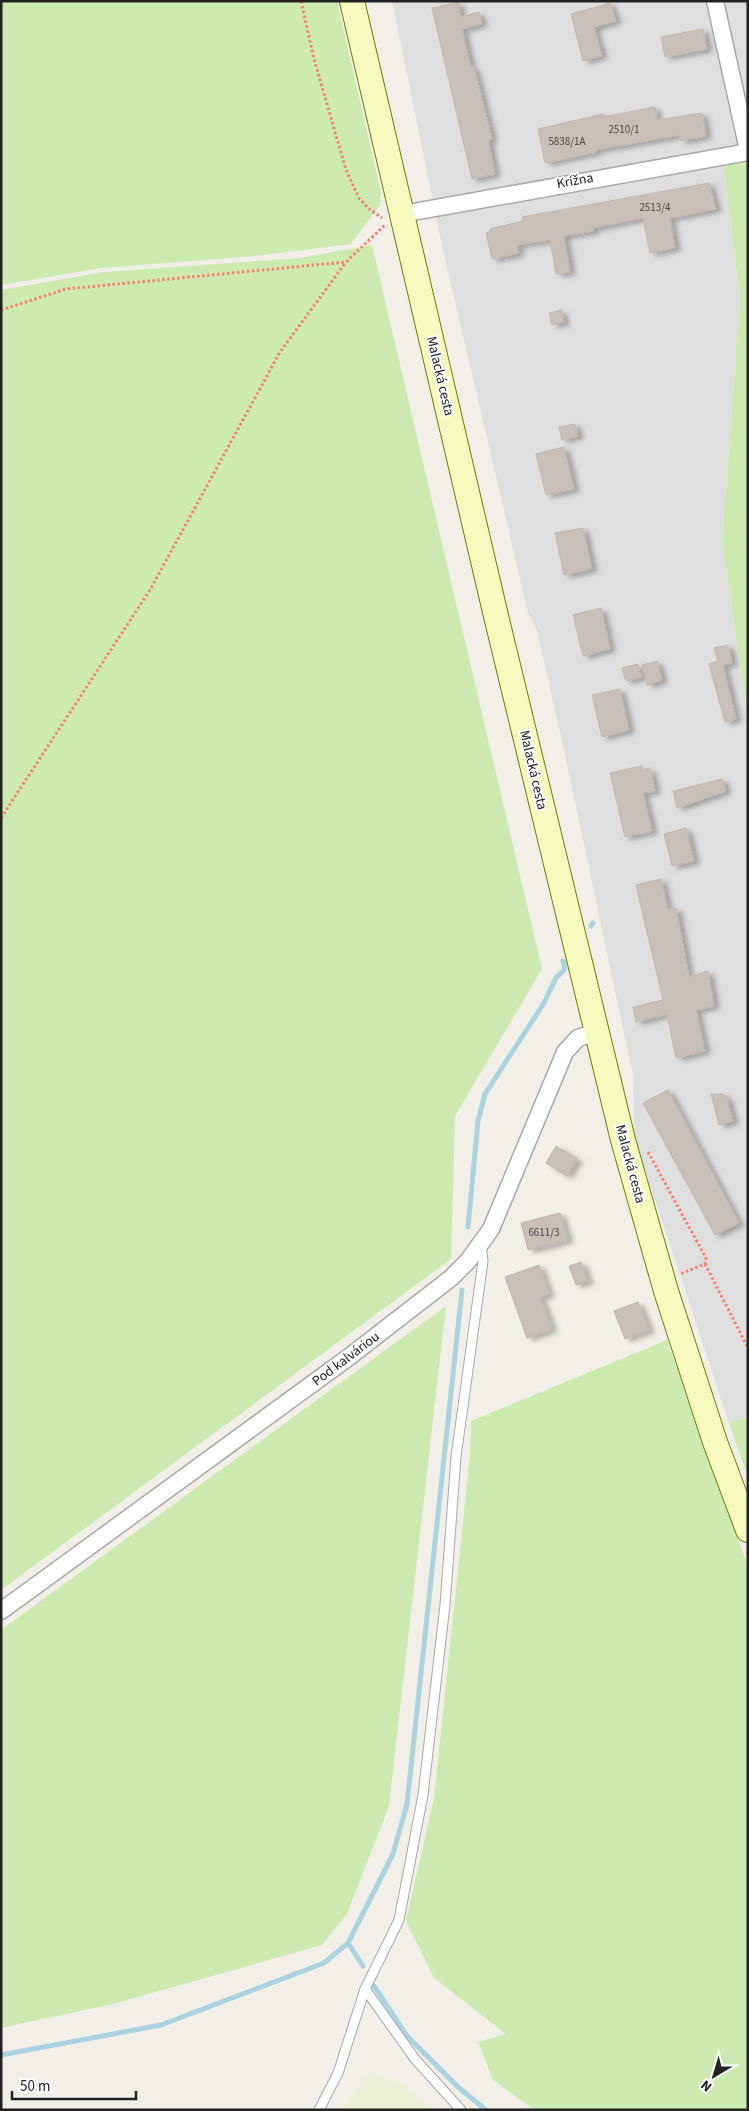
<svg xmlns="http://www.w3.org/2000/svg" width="749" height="2111" font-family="'Source Sans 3',sans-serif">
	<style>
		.residential { fill: #e0dfdf }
		.farmland { fill: #eef0d5 }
		.grass { fill: #cdebb0 }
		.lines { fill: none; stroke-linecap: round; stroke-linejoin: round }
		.stream { stroke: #aad3df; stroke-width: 5 }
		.building { fill: #c7bfb8; stroke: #c4b6ab; filter: url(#shadow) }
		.lane-casing { stroke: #a9a9a9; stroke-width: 11 }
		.street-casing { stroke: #a9a9a9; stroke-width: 19 }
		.secondary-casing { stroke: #707d05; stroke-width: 26 }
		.path { stroke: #fa8072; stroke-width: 3; stroke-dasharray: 2.5 2.5; stroke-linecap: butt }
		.lane { stroke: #fff; stroke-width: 9 }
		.street { stroke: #fff; stroke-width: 16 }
		.secondary { stroke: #f7fabf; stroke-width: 24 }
		.labels { text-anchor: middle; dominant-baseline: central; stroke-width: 4; stroke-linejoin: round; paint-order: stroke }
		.number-label { font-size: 11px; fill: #4b4948 }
		.street-label { font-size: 14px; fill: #222; stroke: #fff }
	</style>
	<defs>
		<filter id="shadow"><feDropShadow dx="5.5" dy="3" stdDeviation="2.5" flood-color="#0004"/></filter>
	</defs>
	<rect width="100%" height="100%" fill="#f2efe9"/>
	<polygon class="residential" points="392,1 748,1 748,146 722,150 740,300 722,542 748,716 748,1417 729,1423 634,1136 633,1076 565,755 537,631 528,613 444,255"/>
	<polygon class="farmland" points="369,2073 397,2081 435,2110 342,2110"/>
	<g class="grass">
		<polygon points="1,1 337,1 381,192 380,205 351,244 246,257 101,268 1,285"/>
		<polygon points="748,146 748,716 722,542 740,300 722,150"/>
		<polygon points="372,245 542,969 455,1116 451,1259 1,1590 1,290 104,272 299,258"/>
		<polygon points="446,1306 389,1806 347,1914 322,1945 113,2004 1,2028 1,1630"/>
		<polygon points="667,1340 748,1567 748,2110 535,2110 493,2080 478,2042 506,2034 434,1978 406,1921 434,1798 470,1455 471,1421"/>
		<polygon points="748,1417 748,1477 729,1423"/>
	</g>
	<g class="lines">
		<g class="stream">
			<polyline points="591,926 593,923"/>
			<polyline points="468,1227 478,1121 485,1094 544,1003 556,978 565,969 563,961"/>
			<polyline points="348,1943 363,1966"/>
			<polyline points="374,1986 407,2036 457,2086 486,2110"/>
			<polyline points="1,2055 161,2025 324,1963 348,1943 393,1854 407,1804 462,1290"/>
		</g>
	</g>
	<g class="building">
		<polygon points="458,2 461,17 479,12 482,24 462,29 471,68 474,67 492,139 488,140 495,174 472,179 432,8"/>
		<polygon points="610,3 616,21 594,27 602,56 583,61 571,14"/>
		<polygon points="703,29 707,49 665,57 661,37"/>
		<polygon points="655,107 657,120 702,113 706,136 681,141 680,135 595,150 596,152 545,163 538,129 603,114 603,117"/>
		<polygon points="709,183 716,209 670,218 675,248 650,253 643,218 593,228 593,231 564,236 570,272 556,274 550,240 517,245 519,253 492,259 486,233 490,232 490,229 523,221 522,217"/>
		<polygon points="561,310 564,322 552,325 549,313"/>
		<polygon points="575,424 578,436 562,440 559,427"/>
		<polygon points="564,447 574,489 546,495 536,454"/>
		<polygon points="583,528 592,569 564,575 555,533"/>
		<polygon points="601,608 610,649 583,656 573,615"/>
		<polygon points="728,645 732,663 723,665 736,719 725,722 709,664 718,661 714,648"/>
		<polygon points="657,661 662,680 647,685 642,665"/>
		<polygon points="638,664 642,677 626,681 622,668"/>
		<polygon points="620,689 629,730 602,737 592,695"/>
		<polygon points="641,766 642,771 650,768 655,791 643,793 652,831 625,837 610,773"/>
		<polygon points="722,779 726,791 677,808 673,791"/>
		<polygon points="686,828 694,861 672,866 664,834"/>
		<polygon points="661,879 668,910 676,908 689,977 708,971 714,1006 696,1010 705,1051 676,1058 667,1014 636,1022 633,1007 663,1000 636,885"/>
		<polygon points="668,1090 739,1223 715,1235 643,1103"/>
		<polygon points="711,1094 723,1094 727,1098 733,1121 719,1125"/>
		<polygon points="556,1146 577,1159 567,1176 546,1163"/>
		<polygon points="560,1213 568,1240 528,1250 521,1223"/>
		<polygon points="581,1262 588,1281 576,1285 569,1266"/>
		<polygon points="539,1265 549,1294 540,1297 552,1329 527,1338 505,1277"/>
		<polygon points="638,1302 649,1330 625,1339 614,1311"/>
	</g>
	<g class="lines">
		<defs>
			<g id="lane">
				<polyline points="365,1989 415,2059 461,2110"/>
				<polyline points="319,2110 338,2073 365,1989 399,1920 423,1795 445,1605 456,1457 483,1261 481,1245"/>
			</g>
			<g id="street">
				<polyline points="715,1 748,150"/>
				<polyline points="402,214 748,152"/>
				<polyline points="1,1611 349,1357 451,1278 468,1261 491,1229 565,1052 578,1038 597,1032"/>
			</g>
			<polyline id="secondary" points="352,1 496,616 623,1140 666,1291 715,1442 748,1530"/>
		</defs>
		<use href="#lane" class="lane-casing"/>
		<use href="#street" class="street-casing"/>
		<use href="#secondary" class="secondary-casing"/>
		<g class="path">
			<polyline points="301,1 314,59 346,170 359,198 368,208 382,218"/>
			<polyline points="1,310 66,289 346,262 386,224"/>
			<polyline points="1,818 150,590 280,352 346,262"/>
			<polyline points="648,1152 706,1258 705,1264 680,1274"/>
			<polyline points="705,1264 748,1348"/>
		</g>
		<use href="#lane" class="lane"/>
		<use href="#street" class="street"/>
		<use href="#secondary" class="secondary"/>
	</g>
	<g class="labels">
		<g class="number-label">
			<text x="624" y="129">2510/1</text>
			<text x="567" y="141">5838/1A</text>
			<text x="655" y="207">2513/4</text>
			<text x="544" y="1232">6611/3</text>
		</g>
		<g class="street-label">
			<text transform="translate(575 181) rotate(-10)">Krížna</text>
			<text transform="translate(440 376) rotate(77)">Malacká cesta</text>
			<text transform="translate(533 770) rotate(77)">Malacká cesta</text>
			<text transform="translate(630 1164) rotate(75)">Malacká cesta</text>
			<text transform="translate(346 1359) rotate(-37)">Pod kalváriou</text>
		</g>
	</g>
	<rect width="749" height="2111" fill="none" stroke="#222222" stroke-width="5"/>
	<g transform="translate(714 2076) rotate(218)" stroke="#ffffff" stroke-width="4" paint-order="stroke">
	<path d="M0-4L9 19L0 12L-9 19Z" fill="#222222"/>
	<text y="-8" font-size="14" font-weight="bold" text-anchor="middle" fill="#222222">N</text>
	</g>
	<path d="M12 2091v8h124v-8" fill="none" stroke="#222222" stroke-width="2.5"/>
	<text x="20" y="2091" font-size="15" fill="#222222" stroke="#ffffff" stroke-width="4" paint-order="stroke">50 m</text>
</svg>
